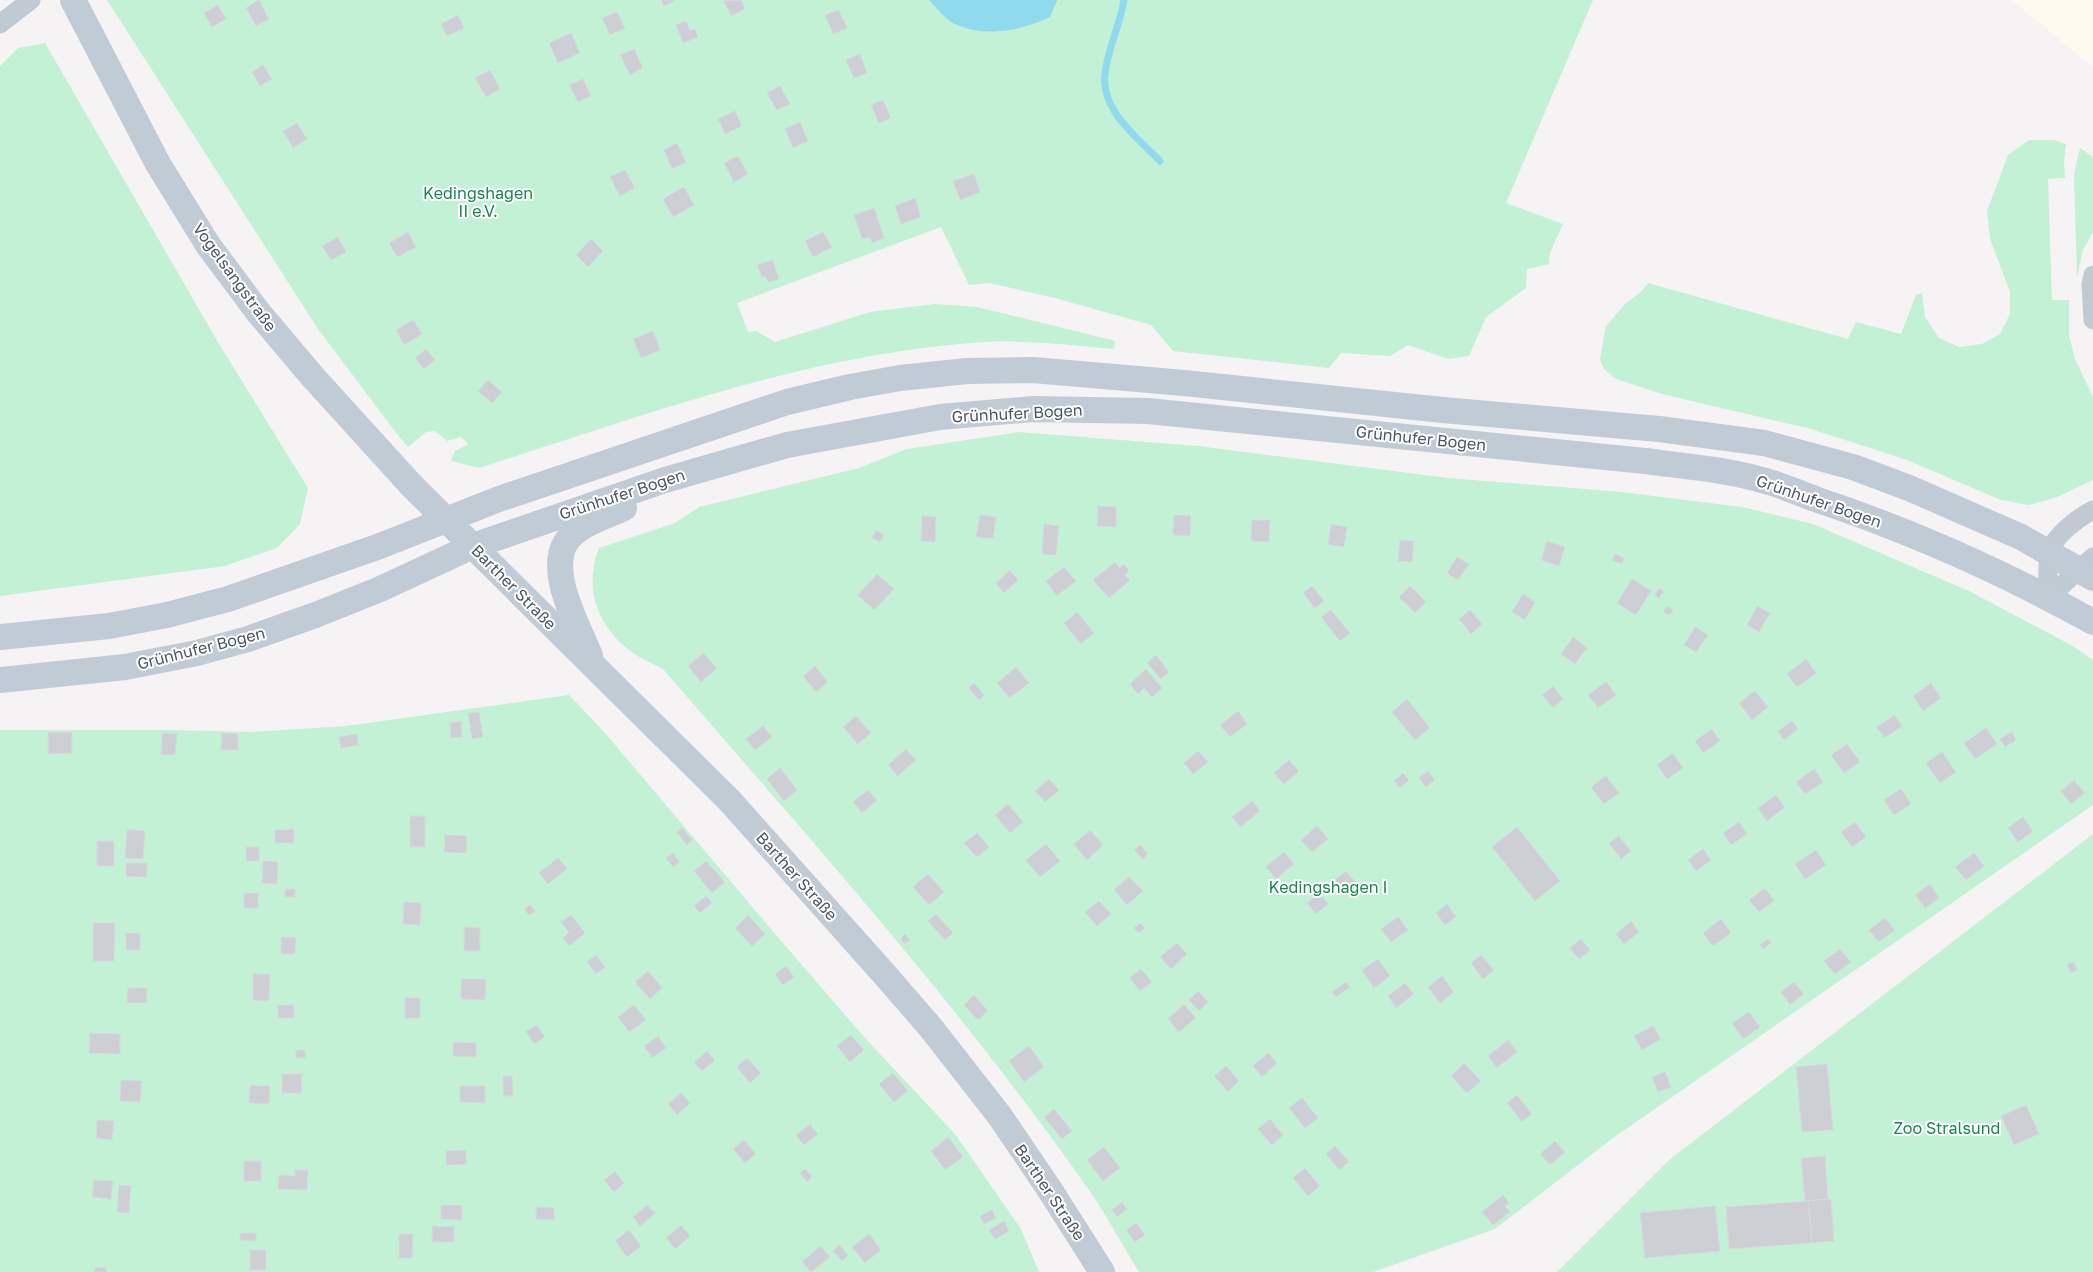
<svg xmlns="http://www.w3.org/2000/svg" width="2093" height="1272" font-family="'Golos Text',sans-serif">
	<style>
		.commercial { fill: #fdf9ef }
		.green { fill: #c3f1d5 }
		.water { fill: #90daee }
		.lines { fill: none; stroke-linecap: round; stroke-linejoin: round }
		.stream { stroke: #90daee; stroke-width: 7 }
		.building { fill: #cdcfd5; stroke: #d7d9de }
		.street { stroke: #c1cad2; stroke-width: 19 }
		.secondary { stroke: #c1cbd6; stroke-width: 26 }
		.labels { text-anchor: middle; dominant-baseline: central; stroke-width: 4; stroke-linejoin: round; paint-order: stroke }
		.park-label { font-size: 16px; fill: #17864f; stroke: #fff }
		.street-label { font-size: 16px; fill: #4a5661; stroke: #fff }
	</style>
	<rect width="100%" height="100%" fill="#f5f3f3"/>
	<polygon class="commercial" points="2011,0 2093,0 2093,67"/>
	<g class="green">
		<path d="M 107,0 L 1593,0 L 1506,203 L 1563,224 L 1550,253 L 1549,264 L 1527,269 L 1526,288 L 1486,317 L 1469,356 L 1448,359 L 1408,345 L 1390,356 L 1341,353 L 1329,368 L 1173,351 L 1151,325 L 1055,298 L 989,283 L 969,285 L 941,227 L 737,303 L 748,332 L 756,331 L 775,342 L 870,312 L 935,304 L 977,307 L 1115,341 L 1114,349 C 1071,345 1028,340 985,342 C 810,353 645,415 479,468 L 451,461 L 455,451 L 469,444 L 461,437 L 447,441 L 435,431 L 426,432 L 408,447 L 397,434 L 318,329 Z"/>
		<polygon points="45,43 219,344 308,488 300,524 277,548 225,566 0,596 0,66 18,48"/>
		<polygon points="2029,140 2054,140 2066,144 2064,160 2065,178 2048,179 2052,300 2069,300 2069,335 2075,359 2093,397 2093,480 2057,497 2029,505 2001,500 1907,460 1811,429 1662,394 1616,379 1604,369 1600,360 1606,326 1626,303 1642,291 1648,283 1848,339 1856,322 1901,334 1916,295 1922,293 1925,317 1939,338 1959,347 1982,344 2000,334 2010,314 2010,292 1990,239 1987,211 2008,155"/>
		<polygon points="2080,148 2093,157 2093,232 2083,250 2077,277 2074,174"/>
		<path d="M 1019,432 L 1198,446 L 1448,478 L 1622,492 L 1742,507 L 1813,524 L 1971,592 L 2071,645 L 2093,660 L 2093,805 L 1613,1138 L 1495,1229 L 1373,1272 L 1139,1272 C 1123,1246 1108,1218 1091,1193 C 962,1008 810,839 663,669 C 652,663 639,658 629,650 C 596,624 584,587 599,548 L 675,523 L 699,507 L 859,468 L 907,449 Z"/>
		<polygon points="569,695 605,733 782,942 865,1038 955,1134 1021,1229 1039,1272 0,1272 0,730 174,730 251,732 346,726"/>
		<polygon points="2093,834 2093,1272 1557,1272 1669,1160"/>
	</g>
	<path class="water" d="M 929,0 L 1057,0 L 1057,1 L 1050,17 C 1020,31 986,38 955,24 C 945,20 936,7 929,0 Z"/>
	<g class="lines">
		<path class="stream" d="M 1124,0 C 1120,26 1107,50 1105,74 C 1100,110 1138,138 1160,161"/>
	</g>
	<g class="building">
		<polygon points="259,0 269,19 256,26 246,8"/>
		<polygon points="661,0 675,0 675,1 664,6"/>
		<polygon points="741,0 745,9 731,16 724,1"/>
		<polygon points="218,5 226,19 212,27 204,13"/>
		<polygon points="839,10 847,28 833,34 825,15"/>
		<polygon points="617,12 625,28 610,35 602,18"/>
		<polygon points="458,15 464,28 447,36 441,24"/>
		<polygon points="686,21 690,31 695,29 698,37 683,43 676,25"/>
		<polygon points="571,33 580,53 558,63 549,43"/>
		<polygon points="634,49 643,68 630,75 620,55"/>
		<polygon points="860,54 867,73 854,78 846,60"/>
		<polygon points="263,65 272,79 260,86 252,72"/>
		<polygon points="490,70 500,89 486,97 475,78"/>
		<polygon points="583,79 591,96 578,102 569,85"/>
		<polygon points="780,86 790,104 777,110 767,93"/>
		<polygon points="883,100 891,118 879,123 871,105"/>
		<polygon points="735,111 742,126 725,134 718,119"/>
		<polygon points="800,122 808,141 793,148 785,129"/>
		<polygon points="297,123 307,139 293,148 283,131"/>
		<polygon points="677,143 686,162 672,169 664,150"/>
		<polygon points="738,156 748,174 734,182 724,163"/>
		<polygon points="625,170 635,188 620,196 610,177"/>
		<polygon points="974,174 980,192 960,200 953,181"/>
		<polygon points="684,187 694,205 673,217 663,199"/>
		<polygon points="915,198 921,217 901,224 895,206"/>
		<polygon points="874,208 884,238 872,243 870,237 862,239 854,215"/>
		<polygon points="408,232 416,247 397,257 389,243"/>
		<polygon points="823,232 832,247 813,257 805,241"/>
		<polygon points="338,237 346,252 331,260 322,246"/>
		<polygon points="591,239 603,251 588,267 576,255"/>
		<polygon points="773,260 779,279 768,282 765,276 762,277 757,265"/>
		<polygon points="413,320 422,334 404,345 396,330"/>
		<polygon points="653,331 660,350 641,358 633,339"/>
		<polygon points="426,349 435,360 424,369 415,358"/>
		<polygon points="488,380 502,392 492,403 478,391"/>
		<polygon points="1098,506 1116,507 1116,527 1097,526"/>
		<polygon points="980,515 996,517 993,539 976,537"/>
		<polygon points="1174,515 1191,516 1190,536 1173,535"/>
		<polygon points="922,516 936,517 935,542 921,541"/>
		<polygon points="1252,520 1270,520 1269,542 1251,541"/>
		<polygon points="1044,524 1059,526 1056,555 1042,554"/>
		<polygon points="1331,524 1347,527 1344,547 1328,544"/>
		<polygon points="876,530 884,535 880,542 872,538"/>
		<polygon points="1400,540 1414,541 1412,562 1398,561"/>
		<polygon points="1547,541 1565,547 1559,566 1541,560"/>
		<polygon points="1615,554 1624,558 1622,564 1612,560"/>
		<polygon points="1457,557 1469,564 1458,580 1447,573"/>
		<polygon points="1115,562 1120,568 1124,564 1129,571 1125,575 1130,580 1109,598 1093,580"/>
		<polygon points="1064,567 1076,581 1057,596 1046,581"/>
		<polygon points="1010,570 1018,580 1004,593 996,583"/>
		<polygon points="877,574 894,589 874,610 858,595"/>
		<polygon points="1632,579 1651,591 1636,615 1617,603"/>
		<polygon points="1312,586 1324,601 1315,608 1303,593"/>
		<polygon points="1410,586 1426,602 1415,613 1399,597"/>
		<polygon points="1659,588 1664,591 1659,598 1655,595"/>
		<polygon points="1523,594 1535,602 1525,620 1512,612"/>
		<polygon points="1667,606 1673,610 1670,615 1663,612"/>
		<polygon points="1757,606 1770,613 1759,632 1747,625"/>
		<polygon points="1331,610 1350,633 1340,641 1321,617"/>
		<polygon points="1470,610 1482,624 1471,634 1459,619"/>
		<polygon points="1077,612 1094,633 1081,644 1064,623"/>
		<polygon points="1695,627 1708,635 1696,652 1684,645"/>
		<polygon points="1573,637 1587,648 1575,664 1561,654"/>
		<polygon points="703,653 717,668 701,682 688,666"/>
		<polygon points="1156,655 1169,672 1161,679 1147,663"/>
		<polygon points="1806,659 1816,673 1797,687 1787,674"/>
		<polygon points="815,666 828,682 816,692 803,676"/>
		<polygon points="1016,667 1029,683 1010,698 997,683"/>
		<polygon points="1146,669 1162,688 1152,697 1144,688 1138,694 1130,684"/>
		<polygon points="1606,682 1616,695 1598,708 1588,695"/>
		<polygon points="974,683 984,695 979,700 969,688"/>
		<polygon points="1931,683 1941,698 1923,711 1913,696"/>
		<polygon points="1553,686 1563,699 1553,708 1542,695"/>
		<polygon points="1755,691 1768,707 1752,720 1739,703"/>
		<polygon points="1407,699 1430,728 1415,740 1392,712"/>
		<polygon points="1238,711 1247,724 1230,737 1220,725"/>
		<polygon points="479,712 483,737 472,739 468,713"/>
		<polygon points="1894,715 1902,726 1884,738 1877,727"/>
		<polygon points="856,716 871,733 858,744 843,727"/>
		<polygon points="461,721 462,737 451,738 450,723"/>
		<polygon points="1792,721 1798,729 1784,740 1778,731"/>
		<polygon points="763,726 772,737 755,750 746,739"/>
		<polygon points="1986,728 1997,744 1975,759 1964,743"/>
		<polygon points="1712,729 1720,741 1703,753 1695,741"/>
		<polygon points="48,732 72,732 72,753 48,754"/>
		<polygon points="2012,732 2016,740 2005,747 2000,739"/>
		<polygon points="162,733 177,734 175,755 161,755"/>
		<polygon points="222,733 238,734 238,750 221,750"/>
		<polygon points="357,734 358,745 341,748 339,737"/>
		<polygon points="1847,744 1860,762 1844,773 1831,755"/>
		<polygon points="906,749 916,760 898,776 888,765"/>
		<polygon points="1198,751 1208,762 1193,774 1184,763"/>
		<polygon points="1942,752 1956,772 1940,783 1926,763"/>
		<polygon points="1673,753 1683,768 1667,779 1657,765"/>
		<polygon points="1289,760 1299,771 1284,784 1274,773"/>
		<polygon points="780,768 797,790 784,801 767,779"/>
		<polygon points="1814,769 1823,782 1805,794 1796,782"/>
		<polygon points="1428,771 1435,780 1426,787 1419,778"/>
		<polygon points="1403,773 1409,780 1400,788 1394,781"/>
		<polygon points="1606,776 1619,793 1604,804 1591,787"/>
		<polygon points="1049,779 1059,790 1045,802 1035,791"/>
		<polygon points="2074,780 2085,793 2071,804 2061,791"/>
		<polygon points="1901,789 1911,804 1894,815 1884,800"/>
		<polygon points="868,790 877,800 862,813 853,802"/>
		<polygon points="1776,795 1785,807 1767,821 1758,808"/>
		<polygon points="1252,801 1260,811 1241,827 1232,817"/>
		<polygon points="1008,804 1023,822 1010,833 995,815"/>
		<rect x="410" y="816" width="15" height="31"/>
		<polygon points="2023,817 2033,831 2018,842 2008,828"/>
		<polygon points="1739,822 1747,834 1731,845 1723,833"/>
		<polygon points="1855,822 1866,837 1852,847 1841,832"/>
		<polygon points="1317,826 1328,839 1312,852 1301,840"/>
		<polygon points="1517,827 1560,881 1535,901 1492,847"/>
		<polygon points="682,828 692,840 687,845 677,832"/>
		<polygon points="127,829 145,831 143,859 125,858"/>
		<polygon points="294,829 294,843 275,843 275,830"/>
		<polygon points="1090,830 1103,845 1087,860 1074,844"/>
		<polygon points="977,833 989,847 977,857 964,843"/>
		<polygon points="445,835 467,836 466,853 444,852"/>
		<polygon points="1619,836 1631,851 1621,859 1609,843"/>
		<rect x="97" y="841" width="17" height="25"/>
		<polygon points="1046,844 1060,861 1040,877 1026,860"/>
		<polygon points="1140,845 1148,854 1143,859 1134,850"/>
		<rect x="246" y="847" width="13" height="14"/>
		<polygon points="1703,849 1711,860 1696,871 1688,860"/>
		<polygon points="1816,850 1826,865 1805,879 1795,864"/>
		<polygon points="1284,852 1294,864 1276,879 1266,867"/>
		<polygon points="673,853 680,862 673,867 666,858"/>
		<polygon points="1974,853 1984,866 1966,880 1955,867"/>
		<polygon points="558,858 567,869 548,884 539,873"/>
		<polygon points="263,861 278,862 277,884 262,883"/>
		<polygon points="706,861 725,882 712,893 694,871"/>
		<polygon points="126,863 147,863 147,877 126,876"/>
		<polygon points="1346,871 1356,883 1345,892 1335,880"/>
		<polygon points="928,874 944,892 929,905 913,887"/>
		<polygon points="1129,877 1143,891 1127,905 1114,890"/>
		<polygon points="1930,884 1939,898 1925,908 1915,895"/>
		<polygon points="1765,888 1774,901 1759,912 1749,900"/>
		<rect x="285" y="889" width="10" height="8"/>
		<rect x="244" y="893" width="14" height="15"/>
		<polygon points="1320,893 1328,904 1316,914 1307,903"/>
		<polygon points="706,896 712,903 700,913 694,906"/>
		<polygon points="1099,901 1111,914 1097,926 1085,912"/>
		<polygon points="404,902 421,903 420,925 403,924"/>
		<polygon points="1447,904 1456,917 1445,925 1436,913"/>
		<polygon points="530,905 535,911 529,915 524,909"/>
		<polygon points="936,914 953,933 945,940 928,921"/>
		<polygon points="571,915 585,933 569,946 563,938 569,932 561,922"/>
		<polygon points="748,915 765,934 752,946 735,928"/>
		<polygon points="1398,917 1408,930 1391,942 1381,929"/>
		<polygon points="1885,918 1895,930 1878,942 1869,930"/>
		<polygon points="1721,919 1731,933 1713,946 1703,933"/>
		<polygon points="1631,921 1639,932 1624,944 1616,934"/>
		<polygon points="93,923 115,923 114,961 93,961"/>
		<polygon points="1140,923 1145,928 1139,933 1134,928"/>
		<polygon points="464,927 480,928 480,951 464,951"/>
		<rect x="126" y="933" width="14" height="17"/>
		<polygon points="905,934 910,940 905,944 900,939"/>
		<polygon points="281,937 296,937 295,954 281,954"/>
		<polygon points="1581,939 1590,950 1579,959 1570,948"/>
		<polygon points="1768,939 1771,943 1763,949 1760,945"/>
		<polygon points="1177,943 1187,954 1171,969 1160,957"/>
		<polygon points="1840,949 1851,962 1835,974 1824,961"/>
		<polygon points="596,955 605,967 596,974 587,962"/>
		<polygon points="1481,955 1494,970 1483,979 1471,963"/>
		<polygon points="1378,959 1390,976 1374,988 1362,970"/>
		<polygon points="2074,962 2077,970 2071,973 2067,964"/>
		<polygon points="786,966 794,977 783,985 775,974"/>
		<polygon points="1141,969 1152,982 1140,991 1130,978"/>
		<polygon points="648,971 662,988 650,999 635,982"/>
		<polygon points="253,974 270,974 269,1001 253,1000"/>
		<polygon points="1442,976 1454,992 1440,1003 1428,987"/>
		<polygon points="461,979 486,979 485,1000 461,999"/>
		<polygon points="1346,982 1350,987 1336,997 1332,992"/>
		<polygon points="1794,982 1804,994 1790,1005 1781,992"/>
		<polygon points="1405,983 1414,994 1396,1008 1388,996"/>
		<polygon points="128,988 147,988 146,1003 127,1003"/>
		<polygon points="1198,991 1208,1002 1199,1011 1189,1000"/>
		<polygon points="974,995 988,1011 978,1020 964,1005"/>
		<rect x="405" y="998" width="15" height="20"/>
		<polygon points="1184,1004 1196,1018 1179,1032 1168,1019"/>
		<rect x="278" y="1005" width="16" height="13"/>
		<polygon points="634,1005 646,1020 629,1032 618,1017"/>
		<polygon points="1749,1012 1760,1027 1743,1039 1732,1023"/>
		<polygon points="537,1025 545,1037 534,1044 526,1031"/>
		<polygon points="1653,1026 1661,1039 1642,1050 1634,1036"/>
		<polygon points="90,1033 120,1034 120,1054 89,1053"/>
		<polygon points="851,1035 864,1050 850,1062 837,1046"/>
		<polygon points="658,1036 666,1048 652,1058 644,1046"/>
		<polygon points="1508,1040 1517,1052 1497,1068 1488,1056"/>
		<polygon points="453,1042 476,1043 476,1057 453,1056"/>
		<polygon points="1029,1046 1044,1067 1024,1082 1009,1061"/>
		<rect x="296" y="1050" width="9" height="8"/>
		<polygon points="707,1051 715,1060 702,1071 694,1062"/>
		<polygon points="1268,1053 1277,1063 1262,1077 1253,1066"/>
		<polygon points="747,1058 761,1073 750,1083 737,1067"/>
		<polygon points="1464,1063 1481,1081 1467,1093 1451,1076"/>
		<polygon points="1827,1064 1833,1130 1802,1132 1796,1067"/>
		<polygon points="1226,1066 1239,1081 1228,1092 1214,1076"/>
		<polygon points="1665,1072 1671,1087 1658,1092 1652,1077"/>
		<polygon points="893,1073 908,1091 894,1102 879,1084"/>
		<polygon points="282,1074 302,1074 301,1093 282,1093"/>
		<polygon points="503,1076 512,1076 513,1096 504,1096"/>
		<polygon points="121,1080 142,1081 140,1102 120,1101"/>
		<polygon points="250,1085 270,1086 269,1104 249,1103"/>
		<polygon points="460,1086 485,1086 485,1103 460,1102"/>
		<polygon points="681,1093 690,1103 677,1115 668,1104"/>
		<polygon points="1517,1095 1532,1114 1522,1122 1507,1103"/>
		<polygon points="1302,1098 1318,1118 1305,1128 1289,1108"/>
		<polygon points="2026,1105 2039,1134 2014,1145 2001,1116"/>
		<polygon points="1054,1109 1072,1131 1062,1139 1044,1117"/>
		<polygon points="1270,1119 1283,1135 1272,1145 1258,1129"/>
		<polygon points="97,1120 114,1121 112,1140 96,1138"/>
		<polygon points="810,1124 818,1134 804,1145 796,1135"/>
		<polygon points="948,1137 963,1157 945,1170 931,1151"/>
		<polygon points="744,1140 756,1154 745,1163 733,1149"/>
		<polygon points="1555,1141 1565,1152 1550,1165 1540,1154"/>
		<polygon points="1335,1146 1349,1162 1339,1170 1326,1154"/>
		<polygon points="1104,1147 1120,1168 1103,1181 1087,1160"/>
		<polygon points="466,1150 466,1164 446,1165 446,1151"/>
		<polygon points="1825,1156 1828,1199 1805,1201 1801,1158"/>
		<rect x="244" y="1161" width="17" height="20"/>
		<polygon points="1305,1168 1320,1186 1308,1196 1293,1178"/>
		<polygon points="805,1169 812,1177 807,1182 800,1173"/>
		<polygon points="295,1170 308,1170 307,1190 278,1189 279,1175 295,1176"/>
		<polygon points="615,1172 624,1183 614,1192 604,1180"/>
		<polygon points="94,1180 113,1181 111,1199 92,1197"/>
		<polygon points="119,1185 131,1186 129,1213 117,1212"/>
		<polygon points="1503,1195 1509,1203 1505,1206 1510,1212 1493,1225 1482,1212"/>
		<polygon points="1828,1199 1831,1199 1834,1241 1812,1243 1808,1201"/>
		<polygon points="1808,1201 1812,1243 1729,1249 1726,1207"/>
		<polygon points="1122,1202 1127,1209 1117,1217 1112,1210"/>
		<polygon points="441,1205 462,1205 462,1220 441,1219"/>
		<polygon points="647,1205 655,1213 640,1226 633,1217"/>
		<polygon points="1715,1206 1720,1251 1645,1258 1640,1213"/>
		<polygon points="536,1207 554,1208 554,1220 536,1219"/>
		<polygon points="992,1210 996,1218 984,1224 980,1216"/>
		<polygon points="1004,1221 1009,1231 995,1239 989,1230"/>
		<polygon points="1136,1223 1145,1235 1135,1242 1126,1230"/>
		<polygon points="681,1225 690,1236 675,1249 666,1238"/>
		<polygon points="432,1226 454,1227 454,1242 432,1242"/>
		<polygon points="629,1230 641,1246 627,1257 615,1241"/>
		<polygon points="240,1233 256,1233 256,1241 240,1240"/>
		<polygon points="399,1234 413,1234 412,1258 399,1258"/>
		<polygon points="869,1234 881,1250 865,1263 852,1247"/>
		<polygon points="839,1245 848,1255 842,1261 833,1251"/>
		<polygon points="820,1246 830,1257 811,1272 802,1262"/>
		<rect x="250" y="1250" width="16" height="20"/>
		<polygon points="95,1267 106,1268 106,1272 95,1272"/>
	</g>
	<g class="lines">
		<g class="street">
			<polyline points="0,24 31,0"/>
			<polyline points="2093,275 2091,284 2093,320"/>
			<path d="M 2048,598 C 2048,584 2047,568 2049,554 C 2052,537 2079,517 2093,510"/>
			<polyline points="2048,598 2093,557"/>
		</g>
		<g class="secondary">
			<polyline points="73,0 158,164 208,245 258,312 312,376 412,486 729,800 886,976 931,1028 999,1115 1048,1187 1102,1272"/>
			<polyline points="0,637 109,626 167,615 228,599 380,546 499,499 787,402 850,387 900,378 967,371 1033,370 1184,383 1443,410 1659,429 1764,443 1853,467 1909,488 2021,537 2093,578"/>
			<path d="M 590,656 C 578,625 543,566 570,537 C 583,523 607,516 624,508"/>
			<path d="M 0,680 L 125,667 L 197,653 L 248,639 L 318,614 L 378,590 L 473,546 L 665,480 L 787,445 L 940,417 L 1033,409 L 1148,411 L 1645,461 C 1683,466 1721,469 1758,479 C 1777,483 1796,492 1815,499 C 1911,531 2005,573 2093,622"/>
		</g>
	</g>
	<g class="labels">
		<g class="park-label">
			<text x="478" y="193">Kedingshagen<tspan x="478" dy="18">II e.V.</tspan></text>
			<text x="1328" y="887">Kedingshagen I</text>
			<text x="1947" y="1128">Zoo Stralsund</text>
		</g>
		<g class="street-label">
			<text transform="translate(235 277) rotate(54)">Vogelsangstraße</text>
			<text transform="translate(1017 413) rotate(-3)">Grünhufer Bogen</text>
			<text transform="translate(1421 438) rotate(6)">Grünhufer Bogen</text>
			<text transform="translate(622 494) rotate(-18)">Grünhufer Bogen</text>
			<text transform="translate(1819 501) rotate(19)">Grünhufer Bogen</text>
			<text transform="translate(514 587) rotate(45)">Barther Straße</text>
			<text transform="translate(201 648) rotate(-14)">Grünhufer Bogen</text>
			<text transform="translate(797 876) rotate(48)">Barther Straße</text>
			<text transform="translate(1050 1192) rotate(56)">Barther Straße</text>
		</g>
	</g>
</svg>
